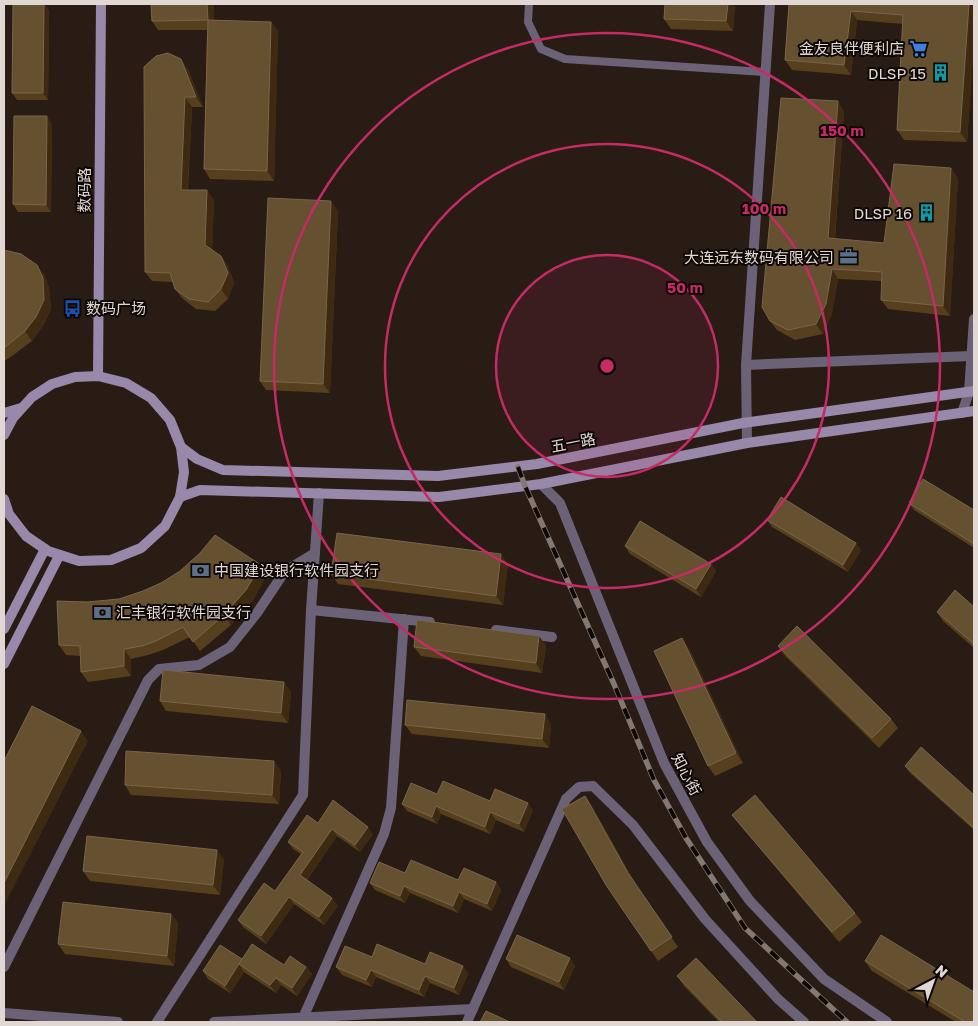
<svg xmlns="http://www.w3.org/2000/svg" width="978" height="1026" font-family="'Golos Text','Noto Sans SC',sans-serif">
	<style>
		.lines { fill: none; stroke-linecap: round; stroke-linejoin: round }
		.lane { stroke: #6c6277; stroke-width: 8 }
		.street { stroke: #6c6277; stroke-width: 10 }
		.secondary { stroke: #9888a9; stroke-width: 10 }
		.rail-casing { stroke: #837872; stroke-width: 5.5 }
		.rail { stroke: #0d0805; stroke-width: 4; stroke-dasharray: 11; stroke-linecap: butt }
		.wall { fill: #563f1d }
		.shaded-wall { fill: #3e2a11 }
		.building { fill: #655030; stroke: #79654a }
		.ring { fill: none; stroke: #c52b67; stroke-width: 2.5 }
		.labels { text-anchor: middle; dominant-baseline: central; stroke-width: 4; stroke-linejoin: round; paint-order: stroke }
		.poi-label { font-size: 15px; fill: #e1d8d3; stroke: #0d0805; text-anchor: end }
		.street-label { font-size: 15px; fill: #e1d8d3; stroke: #0d0805 }
		.centre { fill: #c52b67; stroke: #0d0805; stroke-width: 2.5 }
		.ring-label { font-size: 15px; text-anchor: middle; font-weight: bold; fill: #c52b67; stroke: #0d0805; stroke-width: 4; stroke-linejoin: round; paint-order: stroke }
	</style>
	<rect width="100%" height="100%" fill="#291c15"/>
	<g class="lines">
		<polyline class="lane" points="529,4 528,22 541,49 565,59 765,72"/>
		<g class="street">
			<polyline points="746,365 971,356"/>
			<polyline points="962,413 969,392 974,319"/>
			<polyline points="747,443 746,365 770,4"/>
			<polyline points="541,484 560,503 664,763 707,842 750,901 824,979 887,1022"/>
			<polyline points="311,610 430,622"/>
			<polyline points="496,630 552,637"/>
			<polyline points="4,967 148,680 159,669 199,665 230,647 257,613 285,571 315,553"/>
			<polyline points="4,1013 118,1022"/>
			<polyline points="303,1018 384,834 391,808 404,619"/>
			<polyline points="157,1022 303,795 311,610 319,493"/>
			<polyline points="214,1022 473,1009"/>
			<polyline points="467,1022 566,799 579,787 593,786 633,825 705,919 778,999 804,1022"/>
		</g>
		<g class="secondary">
			<polyline points="98,376 101,4"/>
			<polyline points="4,413 21,408"/>
			<polyline points="4,435 13,418 32,397 52,384 75,377 98,376 126,383 151,398 170,420 181,447 184,472 180,497 165,526 141,548 111,560 79,561 48,551 26,536 9,514 4,499"/>
			<polyline points="181,447 197,459 223,470 438,476 537,464 743,423 974,391"/>
			<polyline points="180,497 200,490 439,497 541,484 747,443 974,411"/>
			<polyline points="4,629 45,549"/>
			<polyline points="4,664 59,556"/>
		</g>
		<defs>
			<polyline id="rail" points="518,467 525,486 614,684 654,780 686,838 745,928 847,1022"/>
		</defs>
		<use href="#rail" class="rail-casing"/>
		<use href="#rail" class="rail"/>
	</g>
	<g class="wall">
		<polygon points="44,4 49,11 48,100 17,100 12,93"/>
		<polygon points="151,4 214,4 214,20 271,22 278,31 274,181 210,179 204,169 207,30 158,30 152,21"/>
		<polygon points="665,4 735,4 733,31 671,29 664,19"/>
		<polygon points="789,4 974,4 974,41 967,142 904,140 897,130 903,24 857,20 851,75 792,70 785,60"/>
		<polygon points="188,69 203,107 192,107 188,190 214,200 212,250 221,256 228,266 234,283 228,299 215,311 196,309 182,298 175,289 173,282 152,281 145,272"/>
		<polygon points="844,111 835,239 884,243 958,178 950,316 888,309 881,300 882,281 838,279 832,314 823,334 795,340 777,330 770,321"/>
		<polygon points="52,124 51,212 18,212 13,204"/>
		<polygon points="338,211 330,393 266,390 260,381"/>
		<polygon points="4,250 44,274 49,288 51,309 43,326 32,341 12,356 4,361"/>
		<polygon points="909,503 974,510 974,548 914,510"/>
		<polygon points="767,520 856,543 861,550 848,572 772,527"/>
		<polygon points="625,546 711,564 716,571 701,597 630,554"/>
		<polygon points="508,564 503,605 338,584 331,574"/>
		<polygon points="261,565 267,575 253,600 231,625 200,651 190,637 163,650 148,655 131,659 131,676 88,682 81,672 80,656 66,655 59,645 119,599"/>
		<polygon points="974,607 974,648 943,621 937,612"/>
		<polygon points="539,636 546,646 542,673 421,656 414,647"/>
		<polygon points="778,646 891,719 898,728 879,748 785,656"/>
		<polygon points="689,648 743,763 715,776 708,766"/>
		<polygon points="291,692 288,723 166,711 160,701"/>
		<polygon points="551,724 549,748 412,734 405,725"/>
		<polygon points="905,766 974,795 974,830 910,773"/>
		<polygon points="281,771 279,804 131,795 125,785"/>
		<polygon points="437,794 490,801 533,810 524,832 496,820 490,834 441,814 437,824 407,811 402,804"/>
		<polygon points="585,796 592,806 635,883 678,947 658,961 606,885"/>
		<polygon points="732,815 855,913 862,922 839,942 739,824"/>
		<polygon points="318,823 373,834 360,852 337,836 307,880 338,906 324,925 294,904 266,944 243,927 238,920 275,891 301,854 293,849 288,842"/>
		<polygon points="224,859 220,895 90,881 83,871"/>
		<polygon points="405,873 458,880 496,882 501,890 492,911 464,899 458,913 410,893 405,903 375,890 370,883"/>
		<polygon points="171,914 178,923 174,966 65,954 58,944"/>
		<polygon points="372,957 425,964 463,966 468,974 459,995 430,983 424,997 376,977 372,987 342,975 336,967"/>
		<polygon points="242,959 284,965 306,967 312,974 297,996 281,985 276,993 244,972 230,993 208,979 203,971"/>
		<polygon points="506,959 575,966 564,990 511,967"/>
		<polygon points="865,961 974,1022 956,1022 872,971"/>
		<polygon points="677,976 757,1022 719,1022 684,986"/>
	</g>
	<g class="shaded-wall">
		<polygon points="44,4 49,11 48,100 43,93"/>
		<polygon points="207,4 214,4 214,30 208,20"/>
		<polygon points="728,4 735,4 733,31 726,21"/>
		<polygon points="969,4 974,4 974,41 967,142 960,132"/>
		<polygon points="851,11 857,20 851,75 844,65"/>
		<polygon points="271,22 278,31 274,181 267,171"/>
		<polygon points="181,59 188,69 203,107 196,97"/>
		<polygon points="185,97 192,107 187,199 181,190"/>
		<polygon points="838,101 844,111 834,247 828,238"/>
		<polygon points="47,116 52,124 51,212 46,205"/>
		<polygon points="951,168 958,178 950,316 943,306"/>
		<polygon points="207,190 214,200 212,255 205,245"/>
		<polygon points="331,201 338,211 330,393 323,384"/>
		<polygon points="221,256 228,266 234,283 228,299 221,289"/>
		<polygon points="37,265 44,274 49,288 51,309 43,326 32,341 25,331"/>
		<polygon points="832,269 838,279 832,314 823,334 816,324"/>
		<polygon points="856,543 861,550 848,572 843,565"/>
		<polygon points="501,554 508,564 503,605 496,596"/>
		<polygon points="711,564 716,571 701,597 696,589"/>
		<polygon points="261,565 267,575 253,600 231,625 224,615"/>
		<polygon points="539,636 546,646 542,673 536,663"/>
		<polygon points="682,638 689,648 743,763 736,753"/>
		<polygon points="124,649 131,659 131,676 124,666"/>
		<polygon points="284,682 291,692 288,723 281,713"/>
		<polygon points="545,714 551,724 549,748 542,739"/>
		<polygon points="81,731 88,741 4,906 4,883"/>
		<polygon points="274,761 281,771 279,804 272,795"/>
		<polygon points="585,796 592,806 635,883 678,947 628,873"/>
		<polygon points="528,803 533,810 524,832 519,824"/>
		<polygon points="436,806 441,814 437,824 432,817"/>
		<polygon points="490,812 496,820 490,834 485,827"/>
		<polygon points="368,827 373,834 360,852 355,845"/>
		<polygon points="332,829 337,836 305,882 300,875"/>
		<polygon points="217,850 224,859 220,895 213,885"/>
		<polygon points="496,882 501,890 492,911 487,904"/>
		<polygon points="404,886 410,893 405,903 400,896"/>
		<polygon points="459,892 464,899 458,913 453,906"/>
		<polygon points="289,897 294,904 266,944 261,936"/>
		<polygon points="332,898 338,906 324,925 319,917"/>
		<polygon points="171,914 178,923 174,966 167,956"/>
		<polygon points="570,958 575,966 564,990 559,982"/>
		<polygon points="242,959 239,964 244,972 230,993 225,986"/>
		<polygon points="463,966 468,974 459,995 454,988"/>
		<polygon points="306,967 312,974 297,996 292,988"/>
		<polygon points="371,970 376,977 372,987 366,980"/>
		<polygon points="425,976 430,983 424,997 419,990"/>
		<polygon points="276,978 281,985 276,993 270,985"/>
	</g>
	<g class="building">
		<polygon points="13,4 44,4 43,93 12,93"/>
		<polygon points="151,4 207,4 208,20 152,21"/>
		<polygon points="665,4 728,4 726,21 664,19"/>
		<polygon points="789,4 969,4 960,132 897,130 903,15 851,11 844,65 785,60"/>
		<polygon points="208,20 271,22 267,171 204,169"/>
		<polygon points="168,53 181,59 196,97 185,97 181,190 207,190 205,245 221,256 228,273 221,289 208,302 189,299 175,289 170,273 145,272 144,67 156,56"/>
		<polygon points="781,98 838,101 828,238 884,243 894,164 951,168 943,306 881,300 882,272 832,269 826,304 816,324 788,330 770,321 762,307"/>
		<polygon points="14,116 47,116 46,205 13,204"/>
		<polygon points="268,198 331,201 323,384 260,381"/>
		<polygon points="4,250 21,254 37,265 43,278 44,300 36,317 25,331 4,348"/>
		<polygon points="923,479 974,510 974,544 909,503"/>
		<polygon points="781,497 856,543 843,565 767,520"/>
		<polygon points="640,521 711,564 696,589 625,546"/>
		<polygon points="337,533 501,554 496,596 331,574"/>
		<polygon points="215,535 261,565 246,590 224,615 193,642 183,627 156,641 142,646 124,649 124,666 81,672 80,646 59,645 57,601 87,602 119,599 143,591 161,583 180,571 200,553"/>
		<polygon points="955,590 974,607 974,644 937,612"/>
		<polygon points="417,620 539,636 536,663 414,647"/>
		<polygon points="797,626 891,719 872,738 778,646"/>
		<polygon points="682,638 736,753 708,766 654,651"/>
		<polygon points="163,670 284,682 281,713 160,701"/>
		<polygon points="407,700 545,714 542,739 405,725"/>
		<polygon points="32,706 81,731 4,883 4,761"/>
		<polygon points="921,747 974,795 974,828 905,766"/>
		<polygon points="126,751 274,761 272,795 125,785"/>
		<polygon points="443,781 490,801 495,789 528,803 519,824 490,812 485,827 436,806 432,817 402,804 411,783 437,794"/>
		<polygon points="755,795 855,913 832,932 732,815"/>
		<polygon points="585,796 628,873 672,937 651,951 606,885 562,809"/>
		<polygon points="333,800 368,827 355,845 332,829 300,875 332,898 319,917 289,897 261,936 238,920 264,883 275,891 303,852 288,842 307,815 318,823"/>
		<polygon points="87,836 217,850 213,885 83,871"/>
		<polygon points="411,860 458,880 464,868 496,882 487,904 459,892 453,906 404,886 400,896 370,883 379,862 405,873"/>
		<polygon points="63,902 171,914 167,956 58,944"/>
		<polygon points="517,935 570,958 559,982 506,959"/>
		<polygon points="881,935 974,992 974,1022 965,1022 865,961"/>
		<polygon points="252,944 284,965 290,956 306,967 292,988 276,978 270,985 239,964"/>
		<polygon points="377,944 425,964 430,952 463,966 454,988 425,976 419,990 371,970 366,980 336,967 345,946 372,957"/>
		<polygon points="220,945 242,959 225,986 203,971"/>
		<polygon points="696,958 757,1022 722,1022 677,976"/>
		<polygon points="486,1011 510,1022 480,1022"/>
	</g>
	<circle cx="607" cy="366" r="111" fill="#c52b67" fill-opacity=".12"/>
	<g class="ring">
		<circle cx="607" cy="366" r="111"/>
		<circle cx="607" cy="366" r="222"/>
		<circle cx="607" cy="366" r="333"/>
	</g>
	<defs>
		<symbol id="supermarket-bare" viewBox="-9 -9 18 18"><path d="M-6-5.5h2.5l.6 2H6L4.5 2H-2.5L-4.4-4H-6ZM-1.5 3.2a1.3 1.3 0 1 0 .1 0ZM3 3.2a1.3 1.3 0 1 0 .1 0Z" fill="#3f7fe0" stroke="#0d0805" stroke-width="2.5" paint-order="stroke"/></symbol>
		<symbol id="building-bare" viewBox="-9 -9 18 18"><path d="M-4-6H4V6H1V3H-1V6H-4ZM-2.5-4.3h1.7v1.8h-1.7ZM.8-4.3h1.7v1.8H.8ZM-2.5-1h1.7V.8h-1.7ZM.8-1h1.7V.8H.8Z" fill="#0f9aa8" stroke="#0d0805" stroke-width="2.5" paint-order="stroke"/></symbol>
		<symbol id="office-bare" viewBox="-9 -9 18 18"><path d="M-6-3h4V-5.5h4V-3h4V5H-6ZM-1-4.5V-3h2v-1.5ZM-6 0V1H6V0Z" fill="#5c6f8a" stroke="#0d0805" stroke-width="2.5" paint-order="stroke"/></symbol>
		<symbol id="bus-bare" viewBox="-9 -9 18 18"><path d="M-5-6H5V4H4V6H2V4H-2V6H-4V4H-5ZM-3.5-4V0h7V-4ZM-3.5 1.2v1.5H-2V1.2ZM2 1.2v1.5H3.5V1.2Z" fill="#1a4fb4" stroke="#0d0805" stroke-width="2.5" paint-order="stroke"/></symbol>
		<symbol id="bank-bare" viewBox="-9 -9 18 18"><path d="M-6-4H6V4H-6ZM0-2.3a2.3 2.3 0 1 0 0 4.6a2.3 2.3 0 1 0 0-4.6Z" fill="#5c6f8a" stroke="#0d0805" stroke-width="2.5" paint-order="stroke"/></symbol>
	</defs>
	<g fill-rule="evenodd">
		<use href="#supermarket-bare" x="906" y="36" width="25" height="25"/>
		<use href="#building-bare" x="928" y="60" width="25" height="25"/>
		<use href="#building-bare" x="914" y="200" width="25" height="25"/>
		<use href="#office-bare" x="836" y="244" width="25" height="25"/>
		<use href="#bus-bare" x="60" y="296" width="25" height="25"/>
		<use href="#bank-bare" x="188" y="558" width="25" height="25"/>
		<use href="#bank-bare" x="90" y="600" width="25" height="25"/>
	</g>
	<g class="labels">
		<g class="poi-label">
			<text x="904" y="48">金友良伴便利店</text>
			<text x="926" y="73">DLSP 15</text>
			<text x="912" y="213">DLSP 16</text>
			<text x="834" y="257">大连远东数码有限公司</text>
			<text x="86" y="308" text-anchor="start">数码广场</text>
			<text x="214" y="570" text-anchor="start">中国建设银行软件园支行</text>
			<text x="116" y="612" text-anchor="start">汇丰银行软件园支行</text>
		</g>
		<g class="street-label">
			<text transform="translate(84 190) rotate(-90)">数码路</text>
			<text transform="translate(573 442) rotate(-11)">五一路</text>
			<text transform="translate(687 774) rotate(62)">知心街</text>
		</g>
	</g>
	<circle cx="607" cy="366" r="8" class="centre"/>
	<g class="ring-label">
		<text x="842" y="136">150 m</text>
		<text x="764" y="214">100 m</text>
		<text x="685" y="293">50 m</text>
	</g>
	<rect width="978" height="1026" fill="none" stroke="#e1d8d3" stroke-width="10"/>
	<g transform="translate(933 981) rotate(41)" stroke="#0d0805" stroke-width="4" paint-order="stroke">
	<path d="M0-4L9 19L0 12L-9 19Z" fill="#e1d8d3"/>
	<text y="-8" font-size="14" font-weight="bold" text-anchor="middle" fill="#e1d8d3">N</text>
	</g>
</svg>
